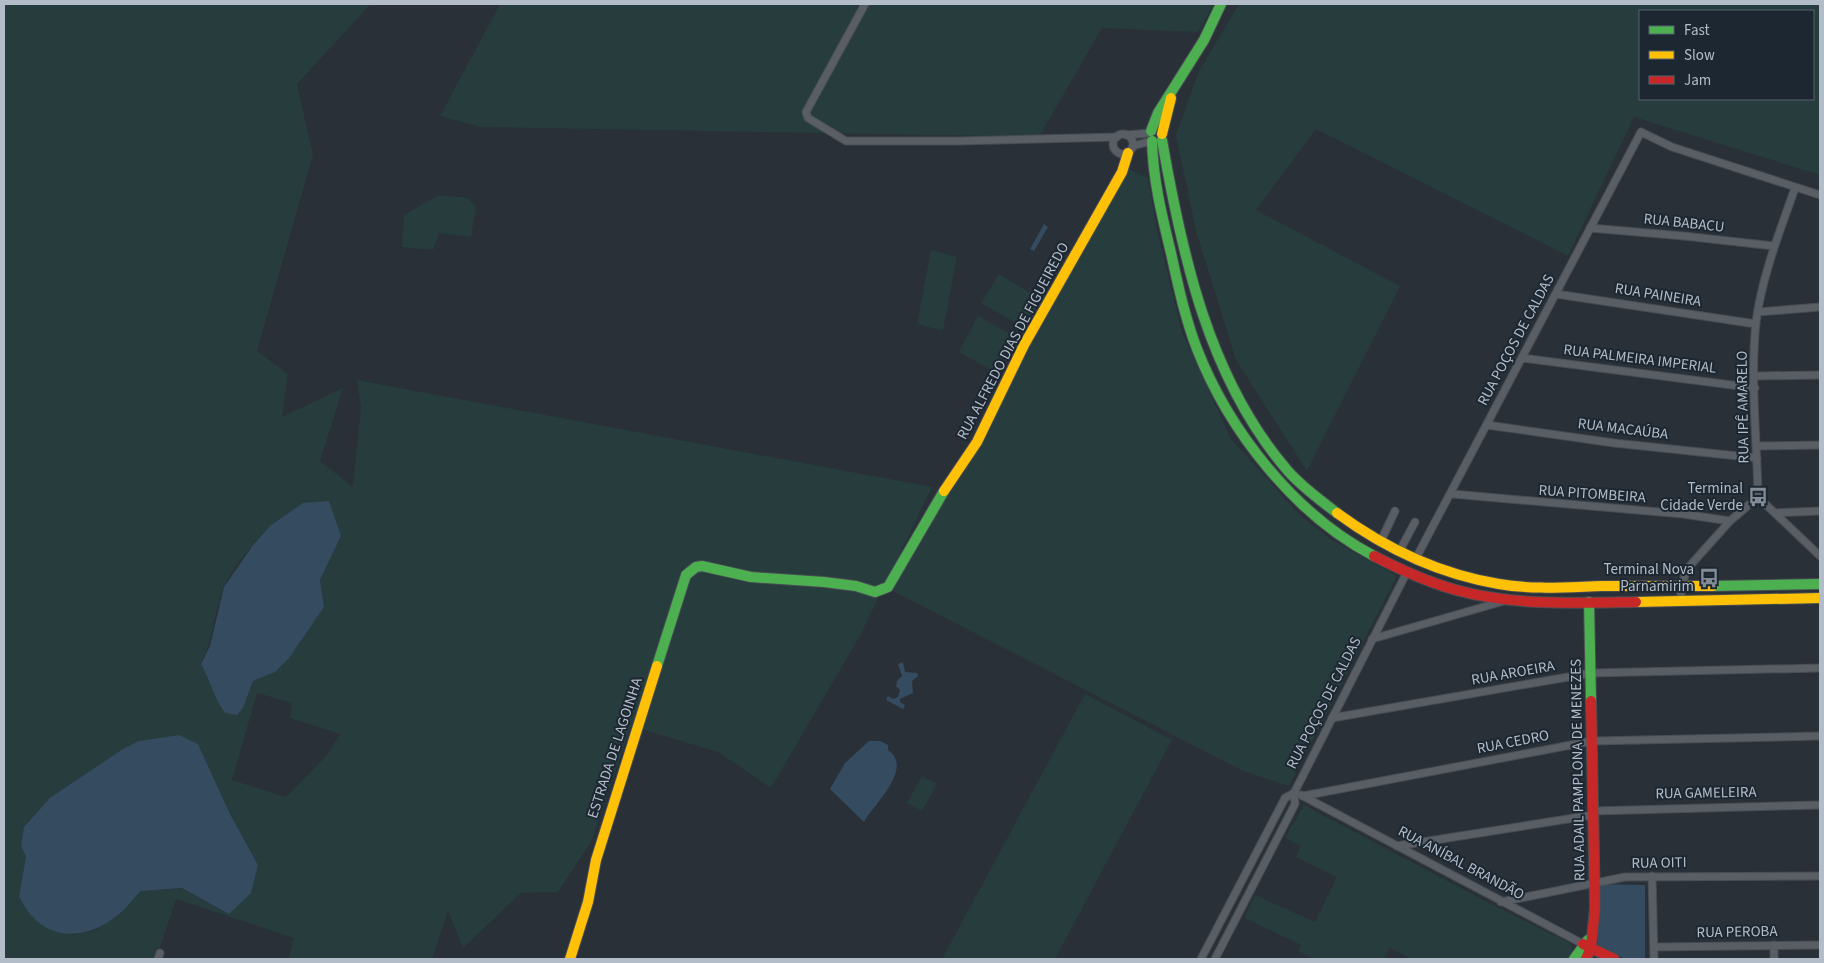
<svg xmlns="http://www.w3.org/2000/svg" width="1824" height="963" font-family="'Source Sans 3',sans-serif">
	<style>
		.green { fill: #263c3d; fill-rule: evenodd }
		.water { fill: #354b60 }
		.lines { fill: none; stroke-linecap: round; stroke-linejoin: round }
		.street-casing { stroke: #474c52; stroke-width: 9 }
		.fast-casing { stroke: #474c52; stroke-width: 12 }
		.slow-casing { stroke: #474c52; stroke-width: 12 }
		.jam-casing { stroke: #474c52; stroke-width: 12 }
		.street { stroke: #595e65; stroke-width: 7 }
		.fast { stroke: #4caf50; stroke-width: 10 }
		.slow { stroke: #ffc107; stroke-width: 10 }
		.jam { stroke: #c62828; stroke-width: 10 }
		.labels { text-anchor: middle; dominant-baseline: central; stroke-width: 4; stroke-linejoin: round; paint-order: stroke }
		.street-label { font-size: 15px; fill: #b3bdc9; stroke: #1c2732 }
		.poi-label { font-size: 15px; fill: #b3bdc9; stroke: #1c2732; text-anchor: end }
	</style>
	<rect width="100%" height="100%" fill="#293037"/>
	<g class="green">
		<path d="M 4,4 L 371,4 L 297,84 L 313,155 L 257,351 L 288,374 L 282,417 L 343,388 L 320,461 L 353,487 L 361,408 L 357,380 L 932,487 L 861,634 L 771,788 L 718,752 L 631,726 L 591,842 L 558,892 L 521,893 L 463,948 L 448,911 L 432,959 L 288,959 L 294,938 L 176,899 L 156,959 L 4,959 ZM 270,526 L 341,536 L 320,580 L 324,607 L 275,672 L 253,681 L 243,708 L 225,713 C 214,699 210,680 201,664 C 213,640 214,614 223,589 C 230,570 256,541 270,526 ZM 257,693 L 292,703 L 290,718 L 340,734 L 327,755 L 286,797 L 232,780 ZM 198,744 L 230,814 L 258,865 L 229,914 L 182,888 L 141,891 L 118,916 L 96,930 L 72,935 L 23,874 L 26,856 Z"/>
		<polygon points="500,4 1214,4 1198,32 1102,28 1039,137 481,127 440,116"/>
		<path d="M 1239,4 L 1820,4 L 1820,175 L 1634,117 L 1568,256 L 1316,129 L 1256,210 L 1400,286 L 1307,471 L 1236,360 L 1196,231 L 1176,135 L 1199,71 ZM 1640,11 L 1813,11 L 1813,99 L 1640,99 Z"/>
		<polygon points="1129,169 1148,178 1156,226 1182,332 1231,439 1301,516 1330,539 1397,576 1289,786 1243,771 889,589 938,507"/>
		<polygon points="439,195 468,198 476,207 471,237 439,233 433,250 402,247 404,215"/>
		<polygon points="931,250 957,257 943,331 917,324"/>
		<polygon points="999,274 1040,299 1023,327 981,303"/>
		<polygon points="978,316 1014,336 995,372 959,352"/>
		<polygon points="1085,694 1172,740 1055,959 942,959"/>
		<polygon points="922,776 937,784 922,811 907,803"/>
		<polygon points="1304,805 1487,902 1570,943 1573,949 1567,959 1412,959 1390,948 1384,959 1315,959 1298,951 1301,945 1244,918 1255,895 1315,922 1337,877 1296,857 1301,846 1285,838"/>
	</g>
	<g class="water">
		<polygon points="1044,224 1048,227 1034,251 1030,249"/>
		<path d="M 329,501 L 341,536 L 320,580 L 324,607 L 289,658 L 275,672 L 253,681 L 243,708 L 237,715 L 225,713 C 214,699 210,680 201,664 L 210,646 L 224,587 L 253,545 L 270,526 L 303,503 Z"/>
		<polygon points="903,662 905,672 917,673 918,676 912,681 913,693 900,699 900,702 905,705 903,709 886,700 888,696 893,699 898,697 900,690 896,686 897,681 902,676 898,664"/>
		<path d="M 179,735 L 198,744 L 230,814 L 258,865 L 251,893 L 229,914 L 182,888 L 141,891 C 133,899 126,909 117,916 C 93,936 55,943 32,916 C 27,911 23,903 19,897 L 26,856 L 21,846 L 24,827 L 50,798 L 123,749 L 139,741 Z"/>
		<path d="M 869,741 L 880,741 L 888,745 L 888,750 C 914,768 875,803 864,822 L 830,789 L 845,763 Z"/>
		<polygon points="1597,884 1645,885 1645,959 1625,959 1598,946"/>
	</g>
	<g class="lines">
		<defs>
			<g id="street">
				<polyline points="865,4 806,112 808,118 846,141 958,141 1117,137"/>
				<circle cx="1123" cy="144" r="10"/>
				<polyline points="1126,135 1150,133"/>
				<polyline points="1133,146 1151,141"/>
				<polyline points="1590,228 1684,236 1774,246"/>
				<polyline points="1556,294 1756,324"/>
				<polyline points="1758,312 1820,307"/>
				<polyline points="1522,358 1755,388"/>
				<polyline points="1755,376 1820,375"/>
				<polyline points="1487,425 1614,443 1757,458"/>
				<polyline points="1757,446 1820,445"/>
				<polyline points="1452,494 1683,514 1730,521"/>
				<polyline points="1758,497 1820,556"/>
				<polyline points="1775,513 1820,511"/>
				<polyline points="1380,543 1395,511"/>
				<polyline points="1399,552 1415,522"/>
				<polyline points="1415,560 1641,132 1672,147 1820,195"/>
				<path d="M 1681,601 L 1681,587 L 1687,569 L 1730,521 L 1758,497 C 1757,439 1750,380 1756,322 C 1762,276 1780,231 1795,188"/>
				<polyline points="1372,639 1504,601"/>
				<polyline points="1332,718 1591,673 1820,668"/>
				<polyline points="1301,795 1583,944"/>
				<polyline points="1303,796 1592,741 1820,736"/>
				<polyline points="1593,811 1820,805"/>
				<polyline points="1397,846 1593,815"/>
				<polyline points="1652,876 1654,959"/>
				<polyline points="1501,902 1625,877 1820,876"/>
				<polyline points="1774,945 1774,959"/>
				<polyline points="1654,947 1820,945"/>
				<polyline points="158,959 160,953"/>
				<polyline points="1201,959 1285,798 1294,793 1407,572"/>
				<polyline points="1215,959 1295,804 1294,793"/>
			</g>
			<g id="fast">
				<polyline points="1151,131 1158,113 1204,40 1221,4"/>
				<path d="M 1162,140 C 1182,255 1209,380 1288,471 C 1302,487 1320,500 1337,513"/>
				<path d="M 1152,141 C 1153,180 1162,216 1171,253 C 1178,285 1185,318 1197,349 C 1229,431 1295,515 1374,556"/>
				<polyline points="1713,586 1820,584"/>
				<polyline points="1589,602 1591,701"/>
				<polyline points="657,666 686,575 696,567 702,566 751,577 824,582 856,586 875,592 888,587 944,491"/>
				<polyline points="1574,959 1588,940"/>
			</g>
			<g id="slow">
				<polyline points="1162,134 1171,98"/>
				<polyline points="944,491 977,442 1024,345 1122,172 1128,153"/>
				<path d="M 1337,513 C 1386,549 1439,574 1499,584 C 1533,590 1568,587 1602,586 C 1639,586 1676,586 1713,586"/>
				<polyline points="1636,602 1820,598"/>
				<polyline points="570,959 588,902 596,860 657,666"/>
			</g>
			<g id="jam">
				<path d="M 1374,556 C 1401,570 1427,582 1456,590 C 1514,606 1576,603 1636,602"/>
				<polyline points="1583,944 1614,959"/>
				<polyline points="1586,959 1591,947 1595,908 1591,701"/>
			</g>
		</defs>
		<use href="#street" class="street-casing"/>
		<use href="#fast" class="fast-casing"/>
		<use href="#slow" class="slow-casing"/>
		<use href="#jam" class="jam-casing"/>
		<use href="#street" class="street"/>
		<use href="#fast" class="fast"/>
		<use href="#slow" class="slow"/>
		<use href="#jam" class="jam"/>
	</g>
	<defs>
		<symbol id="bus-bare" viewBox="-9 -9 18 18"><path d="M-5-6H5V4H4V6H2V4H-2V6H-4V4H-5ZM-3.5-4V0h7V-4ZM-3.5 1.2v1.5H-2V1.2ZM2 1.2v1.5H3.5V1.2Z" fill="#838c96" stroke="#1c2732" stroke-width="2.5" paint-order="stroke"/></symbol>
	</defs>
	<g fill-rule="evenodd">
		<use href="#bus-bare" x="1744" y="483" width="28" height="28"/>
		<use href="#bus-bare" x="1695" y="564" width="28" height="28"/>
	</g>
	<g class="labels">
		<g class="street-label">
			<text transform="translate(1684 223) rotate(6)">RUA BABACU</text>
			<text transform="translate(1658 295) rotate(9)">RUA PAINEIRA</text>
			<text transform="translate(1516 340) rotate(-62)">RUA POÇOS DE CALDAS</text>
			<text transform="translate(1013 341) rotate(-62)">RUA ALFREDO DIAS DE FIGUEIREDO</text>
			<text transform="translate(1640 359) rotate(7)">RUA PALMEIRA IMPERIAL</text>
			<text transform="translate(1743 407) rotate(-91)">RUA IPÊ AMARELO</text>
			<text transform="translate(1623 429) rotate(7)">RUA MACAÚBA</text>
			<text transform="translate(1592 494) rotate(4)">RUA PITOMBEIRA</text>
			<text transform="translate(1513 673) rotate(-10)">RUA AROEIRA</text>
			<text transform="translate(1324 703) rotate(-63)">RUA POÇOS DE CALDAS</text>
			<text transform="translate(1513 742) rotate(-11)">RUA CEDRO</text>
			<text transform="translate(615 748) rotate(-72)">ESTRADA DE LAGOINHA</text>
			<text transform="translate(1578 770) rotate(-91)">RUA ADAIL PAMPLONA DE MENEZES</text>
			<text transform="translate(1706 793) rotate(-1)">RUA GAMELEIRA</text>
			<text transform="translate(1461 863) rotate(28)">RUA ANÍBAL BRANDÃO</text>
			<text transform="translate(1659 863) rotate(-1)">RUA OITI</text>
			<text transform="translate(1737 932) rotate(-1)">RUA PEROBA</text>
		</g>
		<g class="poi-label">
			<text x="1743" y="488">Terminal<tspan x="1743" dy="17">Cidade Verde</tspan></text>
			<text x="1694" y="569">Terminal Nova<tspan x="1694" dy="17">Parnamirim</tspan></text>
		</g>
	</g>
	<rect width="1824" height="963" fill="none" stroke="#b3bdc9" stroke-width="10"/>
	<rect x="1639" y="10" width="175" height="90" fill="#1c2732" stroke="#58636e"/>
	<rect x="1649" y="26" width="25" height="8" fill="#4caf50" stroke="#58636e"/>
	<text x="1684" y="35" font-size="15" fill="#b3bdc9">Fast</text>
	<rect x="1649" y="51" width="25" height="8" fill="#ffc107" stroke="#58636e"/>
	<text x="1684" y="60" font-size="15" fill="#b3bdc9">Slow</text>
	<rect x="1649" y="76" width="25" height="8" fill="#c62828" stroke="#58636e"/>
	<text x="1684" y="85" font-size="15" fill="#b3bdc9">Jam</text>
</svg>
